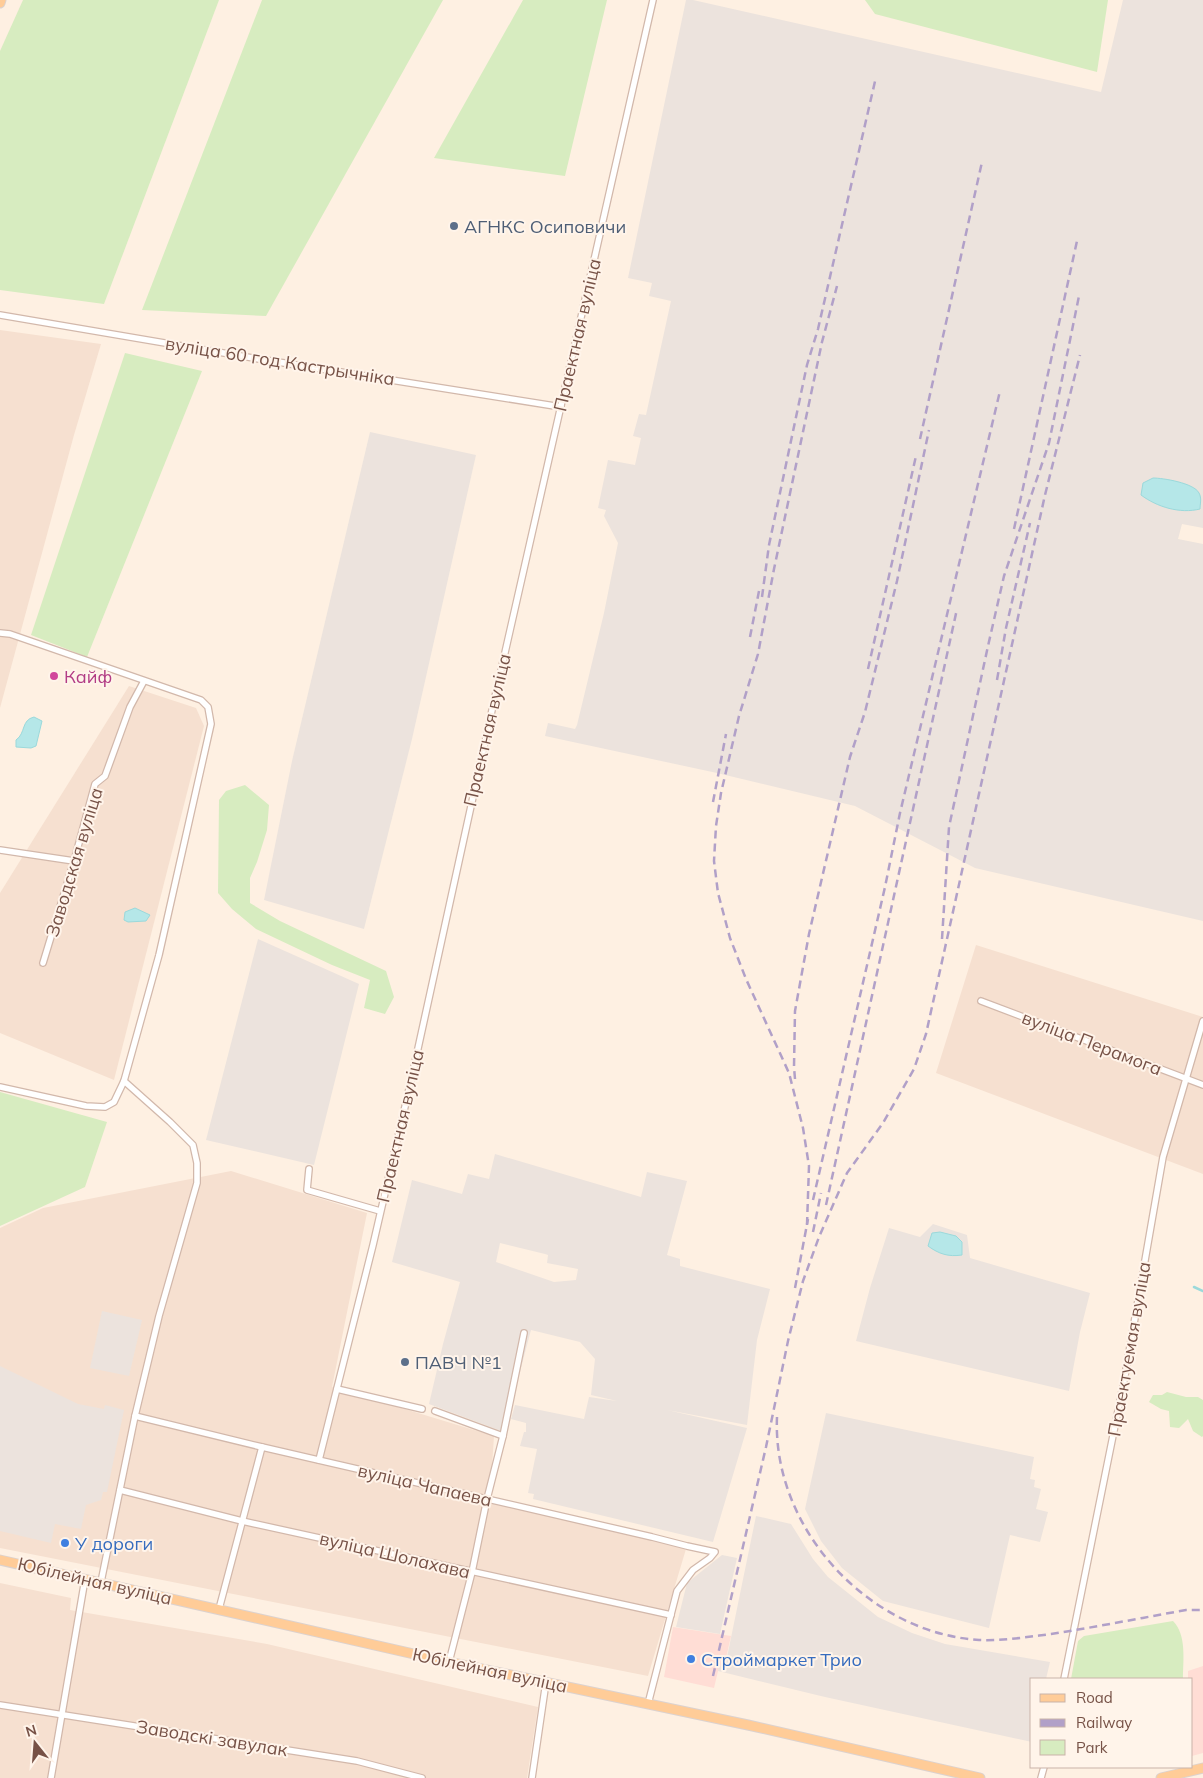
<svg xmlns="http://www.w3.org/2000/svg" width="1203" height="1778" font-family="Mulish,sans-serif">
	<style>
		.residential { fill: #f6e0d0 }
		.commercial { fill: #ffddd5 }
		.industrial { fill: #ece3dd; fill-rule: evenodd }
		.green { fill: #d7ecc0 }
		.water { fill: #b5e7e8; stroke: #9bd9db }
		.lines { fill: none; stroke-linecap: round; stroke-linejoin: round }
		.stream { stroke: #9bd9db; stroke-width: 2.5 }
		.street-casing { stroke: #d2b8ab; stroke-width: 8 }
		.primary-casing { stroke: #dcd2cf; stroke-width: 11 }
		.street { stroke: #fff; stroke-width: 5.5 }
		.primary { stroke: #ffcc98; stroke-width: 9 }
		.rail { stroke: #b1a0c8; stroke-width: 2.5; stroke-dasharray: 8 5; stroke-linecap: butt }
		.service-dot { fill: #5c6f8a; stroke: #fff4ea; stroke-width: 2 }
		.hotel-dot { fill: #d1479c; stroke: #fff4ea; stroke-width: 2 }
		.shop-dot { fill: #3f7fe0; stroke: #fff4ea; stroke-width: 2 }
		.labels { text-anchor: middle; dominant-baseline: central; stroke-width: 4; stroke-linejoin: round; paint-order: stroke }
		.service-label { font-size: 18px; fill: #4e5e75; stroke: #fff4ea; text-anchor: start }
		.street-label { font-size: 18px; fill: #775247; stroke: #fff4ea }
		.hotel-label { font-size: 18px; fill: #b23c85; stroke: #fff4ea; text-anchor: start }
		.shop-label { font-size: 18px; fill: #366cbe; stroke: #fff4ea; text-anchor: start }
	</style>
	<rect width="100%" height="100%" fill="#fef0e2"/>
	<g class="residential">
		<polygon points="0,330 101,344 74,435 0,708"/>
		<polygon points="129,686 196,708 204,726 114,1080 0,1033 0,893"/>
		<polygon points="976,945 1203,1017 1203,1174 936,1073"/>
		<polygon points="231,1171 367,1213 332,1387 494,1436 490,1496 686,1549 648,1676 0,1548 0,1228 43,1208"/>
		<polygon points="0,1583 71,1598 70,1610 267,1644 538,1707 527,1778 0,1778"/>
	</g>
	<g class="commercial">
		<polygon points="673,1627 731,1636 724,1667 719,1667 714,1688 664,1677"/>
		<polygon points="1203,1666 1203,1753 1192,1756 1192,1679 1188,1679 1188,1671"/>
	</g>
	<g class="industrial">
		<polygon points="686,0 693,0 1101,92 1123,0 1203,0 1203,528 1182,524 1178,539 1203,544 1203,921 975,868 855,806 717,773 545,736 548,723 575,729 577,725 604,613 618,543 604,516 606,510 598,508 608,460 635,465 641,438 633,436 639,414 646,415 671,301 649,296 652,283 628,278"/>
		<polygon points="370,432 476,455 412,739 364,929 264,900 292,761"/>
		<polygon points="258,939 359,984 314,1165 206,1140"/>
		<path d="M 495,1154 L 641,1197 L 647,1172 L 687,1181 L 667,1255 L 680,1259 L 680,1266 L 770,1289 L 757,1340 L 747,1425 L 667,1410 L 747,1428 L 713,1542 L 533,1499 L 534,1494 L 528,1493 L 537,1449 L 520,1446 L 524,1432 L 526,1432 L 526,1423 L 511,1419 L 515,1405 L 584,1419 L 589,1397 L 617,1401 L 591,1395 L 595,1359 L 580,1342 L 531,1330 L 504,1432 L 429,1404 L 443,1344 L 460,1282 L 392,1262 L 412,1180 L 462,1194 L 468,1174 L 489,1179 ZM 500,1243 L 545,1254 L 548,1255 L 547,1263 L 578,1269 L 576,1280 L 554,1282 L 496,1262 Z"/>
		<polygon points="933,1224 967,1235 970,1258 1090,1293 1080,1332 1069,1391 856,1341 870,1288 889,1228 920,1237"/>
		<polygon points="102,1311 142,1320 129,1376 90,1368"/>
		<polygon points="0,1366 78,1404 104,1409 105,1405 124,1410 107,1492 103,1492 101,1500 86,1505 81,1529 55,1524 51,1543 0,1531"/>
		<polygon points="826,1413 1034,1457 1030,1479 1035,1480 1034,1487 1041,1489 1036,1509 1048,1512 1040,1542 1010,1535 989,1628 883,1601 842,1568 821,1541 805,1509"/>
		<polygon points="756,1516 791,1524 813,1559 828,1577 878,1617 893,1624 912,1633 945,1644 1050,1662 1046,1679 1032,1679 1032,1742 825,1697 718,1671 719,1666 725,1667"/>
		<polygon points="722,1555 737,1558 720,1634 676,1627 687,1583"/>
	</g>
	<g class="green">
		<polygon points="23,0 219,0 104,304 0,290 0,51"/>
		<polygon points="262,0 443,0 266,316 142,310"/>
		<polygon points="523,0 607,0 565,176 434,158"/>
		<polygon points="865,0 1108,0 1097,72 875,14"/>
		<polygon points="125,353 202,371 87,657 31,635"/>
		<polygon points="245,785 269,805 267,830 257,862 250,878 250,903 280,921 386,971 394,997 385,1014 364,1008 370,980 332,965 256,929 232,909 218,893 219,800 226,791"/>
		<polygon points="0,1092 107,1122 85,1187 0,1226"/>
		<polygon points="1167,1392 1186,1397 1198,1397 1203,1400 1203,1436 1202,1437 1193,1431 1188,1419 1179,1428 1170,1427 1169,1411 1161,1409 1149,1402 1153,1395 1162,1395"/>
		<path d="M 1173,1621 C 1187,1635 1183,1661 1183,1679 L 1071,1679 L 1078,1641 L 1084,1636 Z"/>
	</g>
	<g class="water">
		<path d="M 1153,478 C 1163,478 1194,483 1199,493 C 1202,498 1200,504 1200,509 C 1180,514 1157,507 1141,495 L 1143,483 Z"/>
		<path d="M 34,717 L 42,721 L 36,746 L 31,748 L 16,747 L 16,740 C 26,733 21,720 34,717 Z"/>
		<polygon points="135,908 150,915 146,921 128,922 124,920 125,912"/>
		<path d="M 940,1232 L 956,1236 L 962,1242 L 962,1255 C 948,1257 939,1254 928,1246 L 932,1233 Z"/>
	</g>
	<g class="lines">
		<polyline class="stream" points="1194,1287 1203,1291"/>
		<defs>
			<g id="street">
				<polyline points="0,315 259,359 561,407"/>
				<polyline points="0,633 10,634 201,700 208,707 211,724 159,955 124,1081 114,1102 105,1107 86,1106 0,1087"/>
				<polyline points="0,850 74,861"/>
				<polyline points="43,963 74,861 95,784 105,776 130,707 144,681"/>
				<polyline points="981,1001 1203,1085"/>
				<polyline points="309,1169 307,1190 380,1211"/>
				<polyline points="337,1389 422,1409"/>
				<polyline points="435,1411 503,1436"/>
				<polyline points="135,1416 262,1447 652,1537 687,1546 715,1552 710,1558 693,1570 677,1591 648,1704"/>
				<polyline points="319,1460 373,1245 410,1085 494,701 653,0"/>
				<polyline points="120,1490 242,1521 671,1615"/>
				<polyline points="101,1582 135,1416 159,1316 197,1183 197,1163 193,1145 170,1122 124,1081"/>
				<polyline points="219,1609 262,1447"/>
				<polyline points="449,1662 472,1572 487,1499 503,1436 524,1333"/>
				<polyline points="1064,1679 1124,1381 1163,1157 1203,1021"/>
				<polyline points="0,1705 357,1761 422,1778"/>
				<polyline points="51,1778 85,1579"/>
				<polyline points="532,1778 546,1682"/>
				<polyline points="1041,1778 1044,1767"/>
			</g>
			<g id="primary">
				<polyline points="0,3 1,0"/>
				<polyline points="0,1560 449,1662 748,1725 980,1778"/>
				<polyline points="1161,1778 1203,1768"/>
			</g>
		</defs>
		<use href="#street" class="street-casing"/>
		<use href="#primary" class="primary-casing"/>
		<use href="#street" class="street"/>
		<use href="#primary" class="primary"/>
		<g class="rail">
			<polyline points="920,439 982,162"/>
			<polyline points="1014,529 1077,241"/>
			<polyline points="762,597 769,545 807,365 818,329 876,77"/>
			<polyline points="750,637 759,591"/>
			<polyline points="868,669 916,456"/>
			<polyline points="997,680 1006,628 1030,523"/>
			<polyline points="713,802 726,734"/>
			<polyline points="942,939 949,827 988,646 1004,576 1049,443 1079,296"/>
			<polyline points="795,1079 794,1067 795,1011 809,934 850,757 865,712 897,581 929,430"/>
			<polyline points="813,1200 885,887 900,813 1000,391"/>
			<polyline points="826,1205 957,609"/>
			<polyline points="807,1225 809,1166 803,1128 789,1073 746,979 730,938 718,893 714,861 716,826 721,793 739,716 758,654 774,569 822,342 837,286"/>
			<polyline points="813,1232 821,1193"/>
			<polyline points="795,1288 808,1219"/>
			<path d="M 777,1417 C 772,1529 869,1633 979,1640 C 1003,1641 1027,1637 1051,1634 C 1096,1627 1141,1618 1186,1610 L 1203,1610"/>
			<polyline points="713,1676 766,1447 788,1341 803,1281 819,1237 847,1173 883,1123 914,1069 926,1034 1045,495 1080,355"/>
		</g>
	</g>
	<g class="service-dot">
		<circle cx="454" cy="226" r="5"/>
		<circle cx="405" cy="1362" r="5"/>
	</g>
	<circle class="hotel-dot" cx="54" cy="676" r="5"/>
	<g class="shop-dot">
		<circle cx="65" cy="1543" r="5"/>
		<circle cx="691" cy="1659" r="5"/>
	</g>
	<g class="labels">
		<g class="service-label">
			<text x="464" y="226">АГНКС Осиповичи</text>
			<text x="415" y="1362">ПАВЧ №1</text>
		</g>
		<g class="street-label">
			<text transform="translate(577 335) rotate(-77)">Праектная вуліца</text>
			<text transform="translate(280 361) rotate(9)">вуліца 60 год Кастрычніка</text>
			<text transform="translate(487 730) rotate(-77)">Праектная вуліца</text>
			<text transform="translate(74 862) rotate(-73)">Заводская вуліца</text>
			<text transform="translate(1092 1043) rotate(21)">вуліца Перамога</text>
			<text transform="translate(400 1126) rotate(-77)">Праектная вуліца</text>
			<text transform="translate(1129 1349) rotate(-80)">Праектуемая вуліца</text>
			<text transform="translate(425 1485) rotate(13)">вуліца Чапаева</text>
			<text transform="translate(395 1555) rotate(13)">вуліца Шолахава</text>
			<text transform="translate(95 1581) rotate(13)">Юбілейная вуліца</text>
			<text transform="translate(490 1670) rotate(12)">Юбілейная вуліца</text>
			<text transform="translate(212 1738) rotate(9)">Заводскі завулак</text>
		</g>
		<g class="hotel-label">
			<text x="64" y="676">Кайф</text>
		</g>
		<g class="shop-label">
			<text x="75" y="1543">У дороги</text>
			<text x="701" y="1659">Строймаркет Трио</text>
		</g>
	</g>
	<rect x="1030" y="1678" width="162" height="90" fill="#fff4ea" stroke="#c9b3a9"/>
	<rect x="1040" y="1694" width="25" height="8" fill="#ffcc98" stroke="#c9b3a9"/>
	<text x="1076" y="1703" font-size="15" fill="#775247">Road</text>
	<rect x="1040" y="1719" width="25" height="8" fill="#b1a0c8" stroke="#c9b3a9"/>
	<text x="1076" y="1728" font-size="15" fill="#775247">Railway</text>
	<rect x="1040" y="1740" width="25" height="15" fill="#d7ecc0" stroke="#c9b3a9"/>
	<text x="1076" y="1753" font-size="15" fill="#775247">Park</text>
	<g transform="translate(35 1743) rotate(343)" stroke="#fff4ea" stroke-width="4" paint-order="stroke">
	<path d="M0-4L9 19L0 12L-9 19Z" fill="#775247"/>
	<text y="-8" font-size="14" font-weight="bold" text-anchor="middle" fill="#775247">N</text>
	</g>
</svg>
